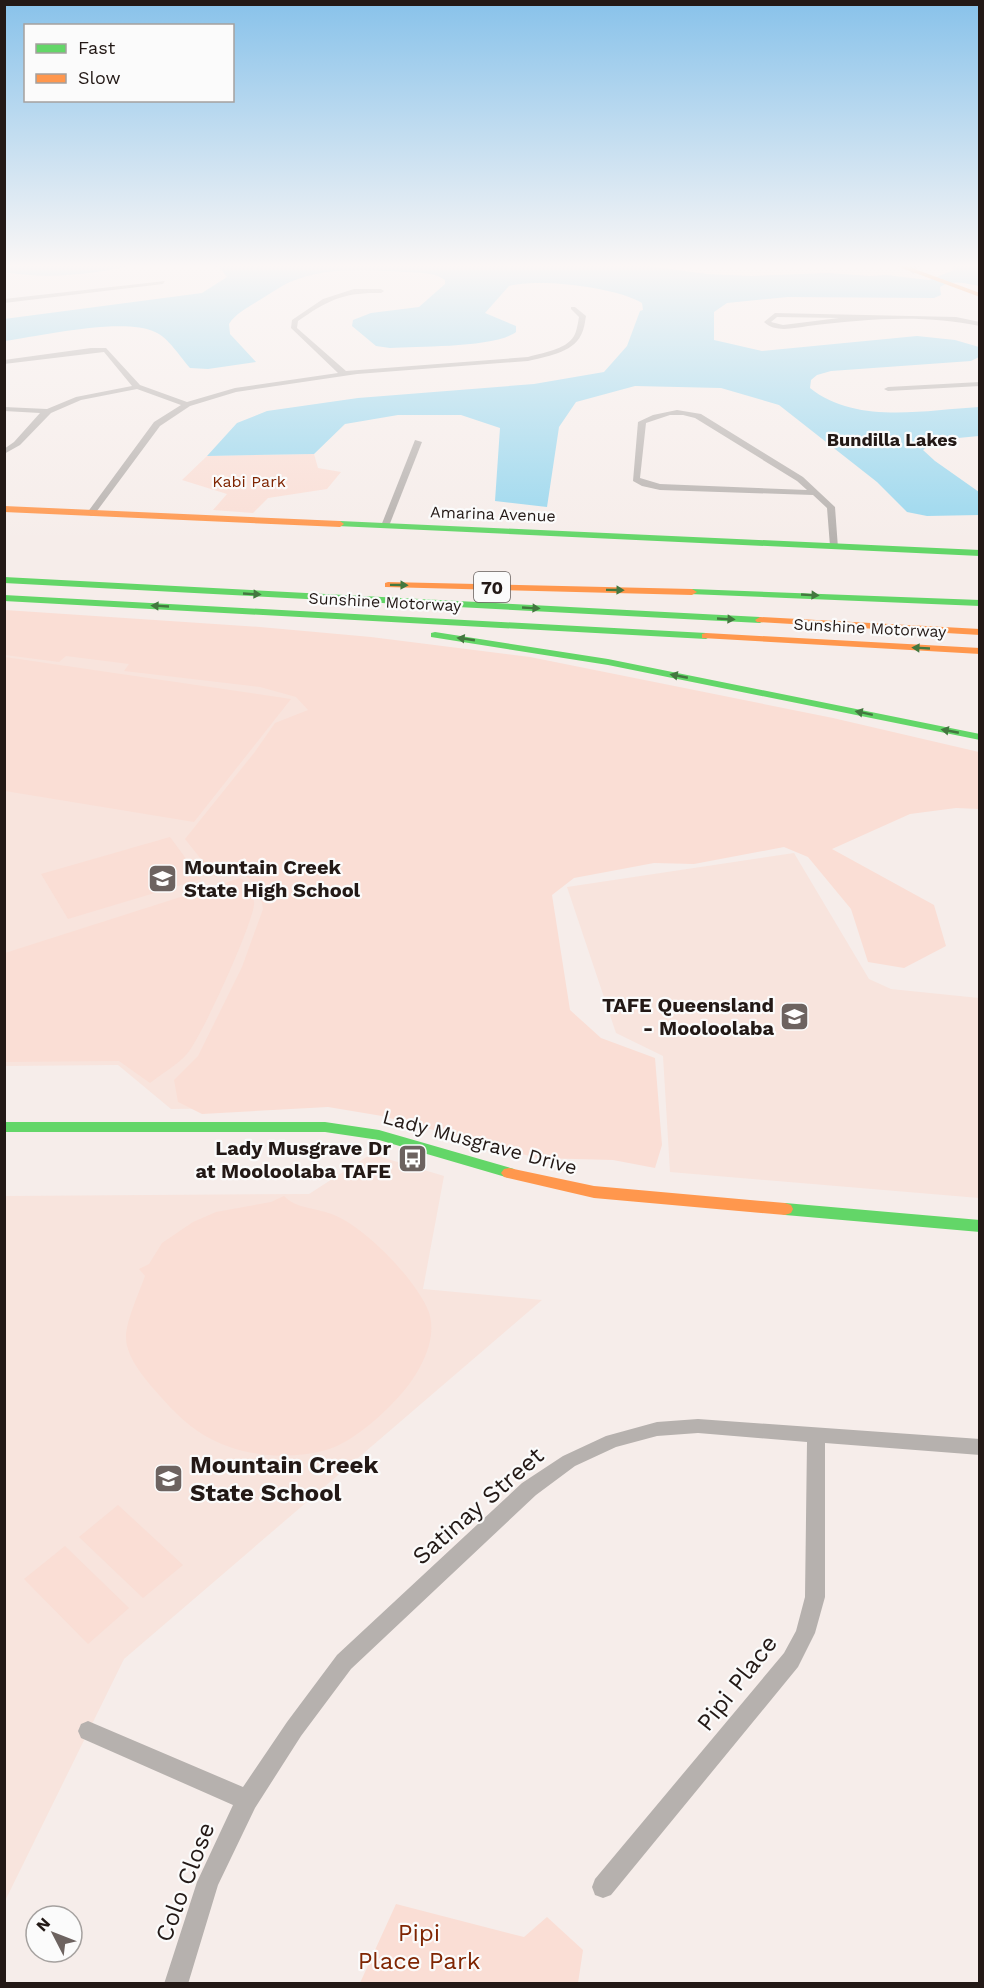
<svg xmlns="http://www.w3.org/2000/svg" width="984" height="1988" font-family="'Work Sans',sans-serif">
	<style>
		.built { fill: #f8e4dd }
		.green { fill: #faded5 }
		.water { fill: #99d7ee }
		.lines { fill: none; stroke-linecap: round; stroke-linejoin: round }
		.street { fill: #b6b1ae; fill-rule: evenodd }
		.fast { fill: #63d668; fill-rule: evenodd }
		.slow { fill: #ff974d; fill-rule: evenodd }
		.oneway { fill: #43783f }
		.labels { text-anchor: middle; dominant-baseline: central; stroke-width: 4.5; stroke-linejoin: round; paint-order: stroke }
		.far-park-label { font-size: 16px; fill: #7f2502; stroke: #fbfbfb }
		.far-street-label { font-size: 16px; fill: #231916; stroke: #fbfbfb }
		.far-neighbourhood-label { font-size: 18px; font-weight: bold; fill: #231916; stroke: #fbfbfb }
		.shield { fill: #fbfbfb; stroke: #645d5b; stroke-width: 1.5 }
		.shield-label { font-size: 18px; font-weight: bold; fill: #231916 }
		.poi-label { font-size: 20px; font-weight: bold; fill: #231916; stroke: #fbfbfb; text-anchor: end }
		.street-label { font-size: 20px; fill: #231916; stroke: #fbfbfb }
		.near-poi-label { font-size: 24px; font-weight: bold; fill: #231916; stroke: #fbfbfb; text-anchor: start }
		.near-street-label { font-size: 24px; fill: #231916; stroke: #fbfbfb }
		.near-park-label { font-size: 24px; fill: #7f2502; stroke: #fbfbfb }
	</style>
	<rect width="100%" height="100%" fill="#f6edea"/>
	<g class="built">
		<polygon points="5,640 386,691 243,1108 171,1109 118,1065 5,1066"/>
		<polygon points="794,853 869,979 891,989 979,998 979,1198 670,1172 663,1056 616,1033 567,887"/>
		<polygon points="371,1154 444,1176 423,1289 542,1300 124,1659 5,1901 5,1196 309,1194"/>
	</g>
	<g class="green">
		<polygon points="314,454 318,468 341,472 327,489 268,498 253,513 213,510 227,494 182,480 207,456"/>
		<polygon points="5,610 260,627 371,637 530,657 833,718 979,752 979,809 956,808 910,814 832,849 934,905 946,946 904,968 868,962 851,909 808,857 784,847 694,864 654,863 574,878 552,895 570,1010 601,1038 655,1058 662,1145 655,1168 613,1160 537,1158 382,1116 328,1107 202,1114 178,1102 174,1080 198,1056 242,967 263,909 259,887 241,872 215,877 185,839 254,753 275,723 308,710 296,697 260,687 124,671 129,664 66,656 59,662 5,655"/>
		<polygon points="4,657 5,657 291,699 194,822 5,791"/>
		<polygon points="170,837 201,879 68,919 41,874"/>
		<path d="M 240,878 C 247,884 255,894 254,905 C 252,926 200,1041 186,1055 C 176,1066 161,1074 150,1083 L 119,1061 L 5,1062 L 5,953 Z"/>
		<path d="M 284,1196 C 296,1209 318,1208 334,1215 C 365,1227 416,1280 428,1310 C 438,1334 424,1364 410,1383 C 394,1405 354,1443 326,1450 C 290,1460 245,1457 211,1439 C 191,1429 174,1412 159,1395 C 146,1380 126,1358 126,1337 C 126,1321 139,1293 145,1276 L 139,1269 L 149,1264 L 162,1243 L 193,1222 L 216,1212 L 271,1202 Z"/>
		<polygon points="118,1505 183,1565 143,1598 79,1537"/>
		<polygon points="65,1546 129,1608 88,1644 24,1579"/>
		<polygon points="396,1904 524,1937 547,1917 583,1950 578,1983 360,1983"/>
	</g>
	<g class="water">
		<path d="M 5,264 L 138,264 C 95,274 48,280 5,272 Z"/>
		<path d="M 207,264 L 634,264 L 707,274 L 752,276 L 828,273 L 870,276 L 886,275 L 929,280 L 954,270 L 951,264 L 979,264 L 979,286 C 966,284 953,279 940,287 L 941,295 L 934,298 L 788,297 L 727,303 L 714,312 L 714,340 L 762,351 L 917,336 L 955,340 L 979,347 L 979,357 L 971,361 L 831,371 L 817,375 L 811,380 L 810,388 C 856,425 925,410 979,407 L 979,436 L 937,440 L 923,450 L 935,461 L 979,492 L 979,515 L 927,516 L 907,512 L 877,482 L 779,405 L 721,388 L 635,386 L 576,402 L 559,427 L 547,507 L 495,501 L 500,428 L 461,415 L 398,415 L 345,424 L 314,454 L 207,456 L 237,423 L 267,411 L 358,398 L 534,384 L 604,372 L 627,346 L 640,311 L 643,310 L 642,303 C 616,287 538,278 509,286 L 485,313 L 516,326 L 516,332 C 495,348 419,346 390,348 L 376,346 L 352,326 L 353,320 L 371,313 L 419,307 L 445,284 L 445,280 C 435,272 418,273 405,272 C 370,269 323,267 290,282 C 279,287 268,295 258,301 C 247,308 236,313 229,324 L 230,334 L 256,362 L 208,369 L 190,368 C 180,357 169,338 155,332 C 123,317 41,336 5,341 L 4,319 L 202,293 L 227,277 L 220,268 Z"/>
	</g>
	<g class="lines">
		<g class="street">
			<polygon points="914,264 922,264 915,270 916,272 913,274 908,269"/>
			<polygon points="165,281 163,284 4,303 4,299"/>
			<path d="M 354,289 L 381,289 L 384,291 L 381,293 C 344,292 328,300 298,321 L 297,328 L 346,371 L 528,357 C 541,353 566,350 574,336 C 577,331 578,322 579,317 L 571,309 L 571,307 L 575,307 L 586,316 C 585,322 584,330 581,335 C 573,353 544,357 528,361 L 357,374 L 236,392 L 190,406 L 160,426 L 94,515 L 91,516 L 87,513 L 154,422 L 181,405 L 137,389 L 81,400 L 51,413 L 20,445 L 4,454 L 4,449 L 14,442 L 40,413 L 4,411 L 4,407 L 47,409 L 76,397 L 132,386 L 104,352 L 4,364 L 4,360 L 91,348 L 106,348 L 140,385 L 187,402 L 235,388 L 338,373 L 291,328 L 292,320 L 323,299 Z"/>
			<path d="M 775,313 L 956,317 L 980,322 L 980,326 C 923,314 865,319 808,326 C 794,328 775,333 764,322 ZM 777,317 L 839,318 L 783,325 L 771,322 Z"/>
			<polygon points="980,382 980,386 888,391 884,389 888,387"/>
			<path d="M 677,410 L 701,414 L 803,477 L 835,507 L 838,548 L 830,546 L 827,508 L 813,495 L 660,490 L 642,486 L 633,481 L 638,422 L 653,415 ZM 670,415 L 683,415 L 695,418 L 797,481 L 807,490 L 660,484 L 640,478 L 646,423 Z"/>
			<polygon points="415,440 422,442 389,526 382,528 381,526"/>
			<polygon points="698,1419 980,1439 980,1455 825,1443 825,1597 815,1633 798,1667 611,1895 603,1898 595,1895 592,1887 595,1879 784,1653 796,1631 805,1597 807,1442 698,1433 657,1436 616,1447 575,1466 536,1495 351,1669 301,1736 255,1808 218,1885 188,1984 164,1984 197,1882 233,1805 81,1738 78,1731 81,1724 88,1721 243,1787 287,1722 337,1655 522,1483 563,1456 606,1436 657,1422"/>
		</g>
		<g class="fast">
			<polygon points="340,521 980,550 980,556 337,526 337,522"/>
			<polygon points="4,577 760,617 765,620 760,623 4,583"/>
			<polygon points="692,589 980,600 980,606 689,594 687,592"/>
			<polygon points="4,595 706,633 711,636 706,639 4,601"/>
			<polygon points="435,632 608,659 980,734 980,740 608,665 431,637 431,633"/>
			<polygon points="4,1122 325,1122 379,1130 514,1169 517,1173 514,1177 509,1178 379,1140 325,1132 4,1132"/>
			<polygon points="785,1203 980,1220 980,1232 785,1215 779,1213 777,1209 779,1205"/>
		</g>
		<g class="slow">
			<polygon points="891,264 901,264 980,293 980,297"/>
			<polygon points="4,506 340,521 344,524 340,527 4,512"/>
			<polygon points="388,582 692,589 697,592 692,595 385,587 385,583"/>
			<polygon points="760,617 980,629 980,635 757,622 755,620"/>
			<polygon points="706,633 980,648 980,654 702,638 702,634"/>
			<polygon points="509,1168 594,1186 785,1203 791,1205 793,1209 791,1213 785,1215 594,1198 504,1177 501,1173 504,1169"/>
		</g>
	</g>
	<defs><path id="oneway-solid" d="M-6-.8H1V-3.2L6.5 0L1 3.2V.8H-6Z" transform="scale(1.5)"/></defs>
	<g class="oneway">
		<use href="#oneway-solid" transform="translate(399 585) rotate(1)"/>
		<use href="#oneway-solid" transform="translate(615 590) rotate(1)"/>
		<use href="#oneway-solid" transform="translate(252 594) rotate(3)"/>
		<use href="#oneway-solid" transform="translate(810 595) rotate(3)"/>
		<use href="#oneway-solid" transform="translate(160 606) rotate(-177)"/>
		<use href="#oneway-solid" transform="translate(531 608) rotate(3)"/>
		<use href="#oneway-solid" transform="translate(726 619) rotate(3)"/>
		<use href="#oneway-solid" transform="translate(466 639) rotate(-172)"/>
		<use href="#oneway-solid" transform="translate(921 648) rotate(-177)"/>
		<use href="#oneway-solid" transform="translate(679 676) rotate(-169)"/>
		<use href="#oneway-solid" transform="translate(864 713) rotate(-168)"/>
		<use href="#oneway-solid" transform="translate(950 731) rotate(-169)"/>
	</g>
	<linearGradient id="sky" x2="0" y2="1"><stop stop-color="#88c2ea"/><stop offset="0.49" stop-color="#fbf7f6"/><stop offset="1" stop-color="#fbf7f6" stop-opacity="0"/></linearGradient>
	<rect width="984" height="543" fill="url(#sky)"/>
	<defs>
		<symbol id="school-square" viewBox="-11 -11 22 22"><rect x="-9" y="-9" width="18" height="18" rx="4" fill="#6d6360" stroke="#fbfbfb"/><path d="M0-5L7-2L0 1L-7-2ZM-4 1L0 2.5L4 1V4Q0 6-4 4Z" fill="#fff"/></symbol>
		<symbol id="university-square" viewBox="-11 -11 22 22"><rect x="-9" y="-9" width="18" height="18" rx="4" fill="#6d6360" stroke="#fbfbfb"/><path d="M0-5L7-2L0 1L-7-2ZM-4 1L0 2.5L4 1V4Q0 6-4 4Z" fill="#fff"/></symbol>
		<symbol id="bus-square" viewBox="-11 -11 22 22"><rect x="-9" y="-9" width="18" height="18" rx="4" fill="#6d6360" stroke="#fbfbfb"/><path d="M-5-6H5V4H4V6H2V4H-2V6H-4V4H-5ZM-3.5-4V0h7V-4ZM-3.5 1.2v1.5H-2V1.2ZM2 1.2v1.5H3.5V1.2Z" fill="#fff"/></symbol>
	</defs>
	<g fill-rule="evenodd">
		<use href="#school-square" x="146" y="862" width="33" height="33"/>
		<use href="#university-square" x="778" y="1000" width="33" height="33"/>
		<use href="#bus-square" x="396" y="1142" width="33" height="33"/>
		<use href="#school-square" x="152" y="1462" width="33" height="33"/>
	</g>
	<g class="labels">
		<g class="far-park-label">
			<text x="249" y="481">Kabi Park</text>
		</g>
		<g class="far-street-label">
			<text transform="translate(493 514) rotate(2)">Amarina Avenue</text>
			<text transform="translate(385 602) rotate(3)">Sunshine Motorway</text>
			<text transform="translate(870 628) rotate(3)">Sunshine Motorway</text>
		</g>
		<g class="far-neighbourhood-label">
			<text x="892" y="439">Bundilla Lakes</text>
		</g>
		<rect class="shield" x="474" y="572" width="36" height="30" rx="4.5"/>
		<g class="shield-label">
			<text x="492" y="587">70</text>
		</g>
		<g class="poi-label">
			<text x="184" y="867" text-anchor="start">Mountain Creek<tspan x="184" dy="23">State High School</tspan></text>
			<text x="774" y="1005">TAFE Queensland<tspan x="774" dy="23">- Mooloolaba</tspan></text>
			<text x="391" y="1148">Lady Musgrave Dr<tspan x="391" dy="23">at Mooloolaba TAFE</tspan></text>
		</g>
		<g class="street-label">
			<text transform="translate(480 1142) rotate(15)">Lady Musgrave Drive</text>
		</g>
		<g class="near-poi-label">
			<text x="190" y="1465">Mountain Creek<tspan x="190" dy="28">State School</tspan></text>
		</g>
		<g class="near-street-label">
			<text transform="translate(478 1506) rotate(-41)">Satinay Street</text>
			<text transform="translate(737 1683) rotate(-52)">Pipi Place</text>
			<text transform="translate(185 1882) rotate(-69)">Colo Close</text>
		</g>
		<g class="near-park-label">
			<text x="419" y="1933">Pipi<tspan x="419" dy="28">Place Park</tspan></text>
		</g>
	</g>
	<rect width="984" height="1988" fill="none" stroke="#231916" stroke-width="12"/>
	<rect x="24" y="24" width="210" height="78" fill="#fbfbfb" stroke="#a5a19f" stroke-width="1.5"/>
	<rect x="36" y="44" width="30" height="9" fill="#63d668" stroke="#a5a19f" stroke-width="1.5"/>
	<text x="78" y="54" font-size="18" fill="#231916">Fast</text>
	<rect x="36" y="74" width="30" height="9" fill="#ff974d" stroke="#a5a19f" stroke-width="1.5"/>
	<text x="78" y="84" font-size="18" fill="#231916">Slow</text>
	<g transform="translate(54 1934) rotate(312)"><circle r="28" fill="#fbfbfb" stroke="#a5a19f" stroke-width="1.5"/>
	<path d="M0-4.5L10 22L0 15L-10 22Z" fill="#6d6360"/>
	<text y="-9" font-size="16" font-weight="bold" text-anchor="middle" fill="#231916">N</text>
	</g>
</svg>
